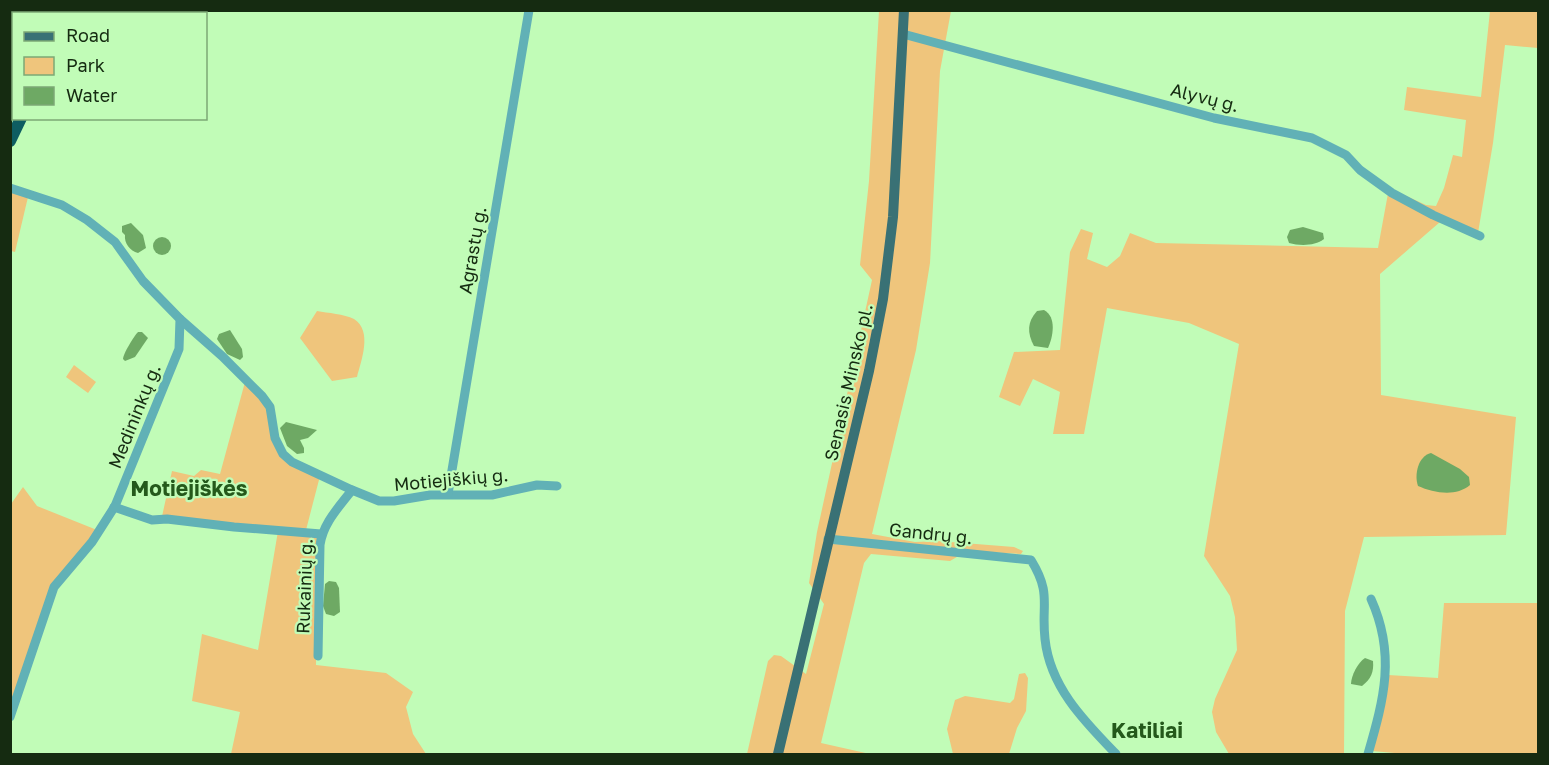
<svg xmlns="http://www.w3.org/2000/svg" width="1549" height="765" font-family="'Golos Text',sans-serif">
	<style>
		.green { fill: #efc57c }
		.water { fill: #6ea964 }
		.lines { fill: none; stroke-linecap: round; stroke-linejoin: round }
		.minor { stroke: #61b1b6; stroke-width: 9 }
		.major { stroke: #397175; stroke-width: 10 }
		.highway { stroke: #0e5d62; stroke-width: 12 }
		.labels { text-anchor: middle; dominant-baseline: central; stroke-width: 4.5; stroke-linejoin: round; paint-order: stroke }
		.street-label { font-size: 18px; fill: #152b11; stroke: #c1fcb7 }
		.quarter-label { font-size: 21px; font-weight: bold; fill: #24591b; stroke: #c1fcb7 }
	</style>
	<rect width="100%" height="100%" fill="#c1fcb7"/>
	<g class="green">
		<polygon points="879,11 951,11 940,71 930,263 916,350 872,534 915,542 938,541 1014,547 1023,551 1021,554 967,551 950,561 871,554 864,563 821,743 870,754 747,754 768,661 774,655 781,656 806,674 824,604 809,583 817,532 872,280 860,265 869,181"/>
		<polygon points="1490,11 1538,11 1538,48 1505,45 1493,143 1477,239 1440,222 1380,274 1381,395 1516,417 1506,535 1364,537 1345,611 1344,754 1229,754 1216,732 1212,712 1215,699 1237,650 1235,617 1230,596 1204,556 1239,344 1189,323 1107,308 1084,434 1053,434 1060,392 1033,379 1020,406 999,397 1014,352 1060,350 1070,252 1081,229 1093,233 1087,259 1107,267 1120,256 1130,233 1156,243 1378,248 1389,188 1426,205 1436,206 1444,188 1453,155 1462,157 1466,120 1404,110 1407,87 1481,97"/>
		<polygon points="11,191 28,197 15,252 11,251"/>
		<path d="M 317,311 C 328,313 344,314 354,319 C 373,331 361,361 357,377 L 332,381 L 300,338 Z"/>
		<polygon points="74,365 96,382 88,393 66,377"/>
		<polygon points="245,382 265,403 278,450 320,476 306,530 161,521 172,471 194,476 201,470 220,474"/>
		<polygon points="23,487 37,506 97,530 57,578 11,710 11,504"/>
		<polygon points="278,531 318,536 316,665 386,673 413,692 406,707 413,734 426,754 231,754 240,712 192,701 202,634 258,650"/>
		<polygon points="1444,603 1538,603 1538,754 1406,754 1372,751 1388,675 1438,678"/>
		<polygon points="1025,673 1028,678 1026,711 1017,728 1009,754 953,754 947,729 955,700 965,696 1010,703 1014,699 1019,674"/>
	</g>
	<g class="water">
		<path d="M 131,223 L 143,235 L 146,248 L 138,253 C 130,251 124,243 125,235 L 122,232 L 122,226 Z"/>
		<path d="M 1303,227 L 1323,233 L 1324,239 C 1315,246 1300,246 1289,243 L 1287,237 L 1290,230 Z"/>
		<circle cx="162" cy="246" r="9"/>
		<path d="M 1044,310 C 1057,317 1053,337 1048,348 L 1034,346 C 1027,333 1027,322 1037,311 Z"/>
		<polygon points="230,330 242,349 243,357 240,360 227,354 217,339 219,334"/>
		<path d="M 138,332 L 142,332 L 148,338 L 135,357 L 125,361 L 123,359 C 123,354 134,336 138,332 Z"/>
		<polygon points="286,422 317,430 308,438 300,440 304,448 304,453 297,454 287,446 280,428"/>
		<path d="M 1431,453 L 1460,469 L 1469,477 L 1470,485 C 1456,497 1434,493 1418,486 C 1414,475 1418,456 1431,453 Z"/>
		<polygon points="329,581 336,582 339,588 340,612 334,616 326,614 323,606 325,584"/>
		<path d="M 1365,658 L 1373,661 C 1374,672 1371,679 1362,686 L 1351,684 C 1351,676 1358,662 1365,658 Z"/>
	</g>
	<g class="lines">
		<g class="minor">
			<polyline points="903,34 1214,118 1312,138 1346,155 1360,170 1392,193 1433,215 1480,236"/>
			<polyline points="10,188 62,205 87,220 115,242 143,281 180,319 179,349 115,506 92,542 54,587 10,717"/>
			<polyline points="180,319 222,356 262,396 270,407 275,438 283,454 292,462 352,490 379,501 394,501 430,495 492,495 537,485 557,486"/>
			<polyline points="448,494 529,10"/>
			<polyline points="114,507 152,520 167,519 234,527 321,534"/>
			<path d="M 828,539 L 1031,560 C 1052,594 1041,604 1045,639 C 1050,687 1084,721 1116,754"/>
			<path d="M 318,656 L 320,545 C 323,523 339,507 352,490"/>
			<path d="M 1368,754 C 1384,699 1396,654 1371,599"/>
		</g>
		<polyline class="major" points="778,754 869,371 883,299 893,217 904,10"/>
		<g class="highway">
			<polyline points="69,14 71,10"/>
			<polyline points="10,141 21,118"/>
		</g>
	</g>
	<g class="labels">
		<g class="street-label">
			<text transform="translate(1205 97) rotate(14)">Alyvų g.</text>
			<text transform="translate(472 250) rotate(-80)">Agrastų g.</text>
			<text transform="translate(848 382) rotate(-77)">Senasis Minsko pl.</text>
			<text transform="translate(134 416) rotate(-68)">Medininkų g.</text>
			<text transform="translate(451 479) rotate(-5)">Motiejiškių g.</text>
			<text transform="translate(931 533) rotate(6)">Gandrų g.</text>
			<text transform="translate(304 586) rotate(-88)">Rukainių g.</text>
		</g>
		<g class="quarter-label">
			<text x="189" y="488">Motiejiškės</text>
			<text x="1147" y="730">Katiliai</text>
		</g>
	</g>
	<rect width="1549" height="765" fill="none" stroke="#152b11" stroke-width="24"/>
	<rect x="12" y="12" width="195" height="108" fill="#c1fcb7" stroke="#7ca875" stroke-width="1.5"/>
	<rect x="24" y="32" width="30" height="9" fill="#397175" stroke="#7ca875" stroke-width="1.5"/>
	<text x="66" y="42" font-size="18" fill="#152b11">Road</text>
	<rect x="24" y="57" width="30" height="18" fill="#efc57c" stroke="#7ca875" stroke-width="1.5"/>
	<text x="66" y="72" font-size="18" fill="#152b11">Park</text>
	<rect x="24" y="87" width="30" height="18" fill="#6ea964" stroke="#7ca875" stroke-width="1.5"/>
	<text x="66" y="102" font-size="18" fill="#152b11">Water</text>
</svg>
